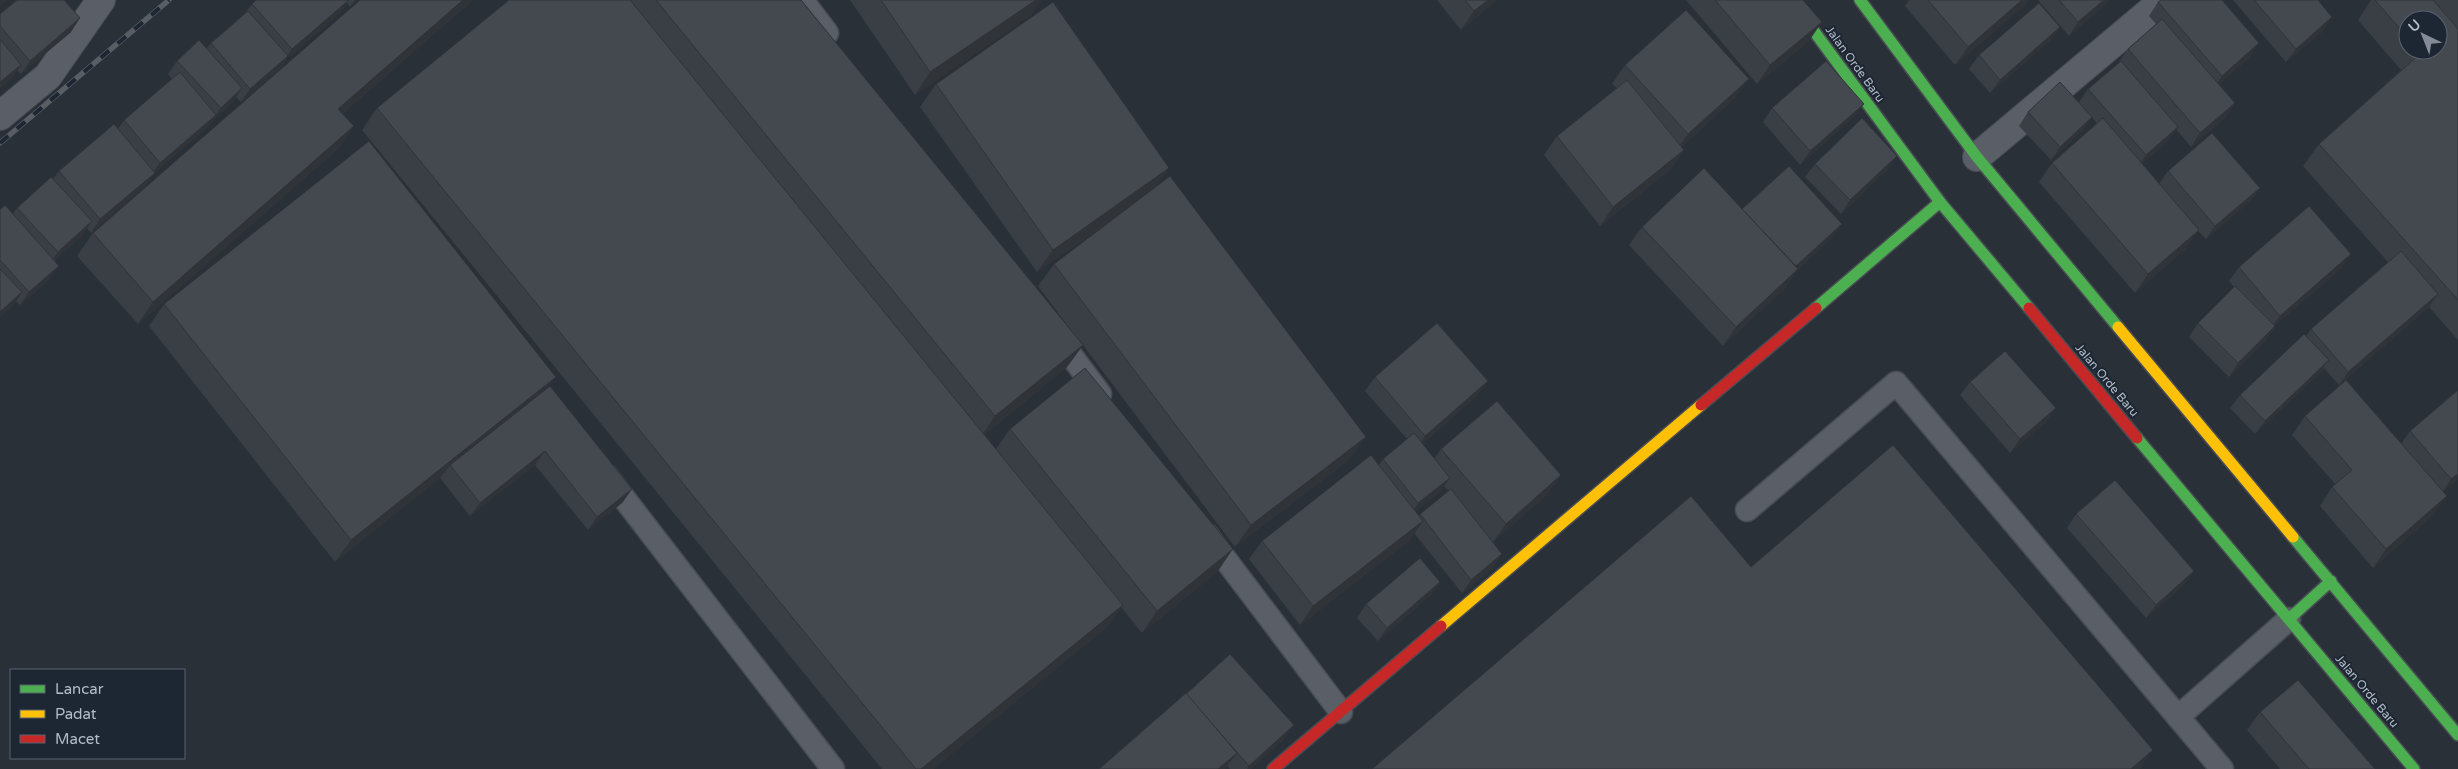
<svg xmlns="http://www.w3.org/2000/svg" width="2458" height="769" font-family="'Varela Round',sans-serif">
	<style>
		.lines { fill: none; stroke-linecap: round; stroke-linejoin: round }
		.lane-casing { stroke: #484c53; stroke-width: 25 }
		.street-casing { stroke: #484c53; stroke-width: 30 }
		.fast-casing { stroke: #484c53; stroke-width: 14 }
		.slow-casing { stroke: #484c53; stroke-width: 14 }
		.jam-casing { stroke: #484c53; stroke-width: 14 }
		.lane { stroke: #5a5e66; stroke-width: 22 }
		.street { stroke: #5a5e66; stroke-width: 28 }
		.fast { stroke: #4caf50; stroke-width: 11 }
		.slow { stroke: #ffc107; stroke-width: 11 }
		.jam { stroke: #c62828; stroke-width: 11 }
		.rail-casing { stroke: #595d64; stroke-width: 5.5 }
		.rail { stroke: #1d2633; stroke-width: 4; stroke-dasharray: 11; stroke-linecap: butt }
		.wall { fill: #3a3f45; fill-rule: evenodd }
		.shaded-wall { fill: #303338 }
		.building { fill: #444950; stroke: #303338 }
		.labels { text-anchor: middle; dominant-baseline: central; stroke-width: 4; stroke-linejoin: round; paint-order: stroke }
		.street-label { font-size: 12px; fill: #b4bcc9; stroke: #1d2633 }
	</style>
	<rect width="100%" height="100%" fill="#2a3038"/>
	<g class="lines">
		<defs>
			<g id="lane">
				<polyline points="802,0 827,33"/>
				<polyline points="1055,334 1100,394"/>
				<polyline points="606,475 833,769"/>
				<polyline points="1747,510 1896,383 2222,769"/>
				<polyline points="1207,535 1341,712"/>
				<polyline points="2178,717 2289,619"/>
			</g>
			<g id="street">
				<polyline points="0,116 48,76 101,0"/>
				<polyline points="1977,157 2164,0"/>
			</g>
			<g id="fast">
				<polyline points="1791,0 1940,202 2029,308"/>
				<polyline points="1860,0 1977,157 2118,327"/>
				<polyline points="1816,308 1940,202"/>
				<polyline points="2137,438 2414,769"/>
				<polyline points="2293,537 2458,735"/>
				<polyline points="2289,619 2331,581"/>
			</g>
			<g id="slow">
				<polyline points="2118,327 2293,537"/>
				<polyline points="1441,626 1701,405"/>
			</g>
			<g id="jam">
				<polyline points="2029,308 2137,438"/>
				<polyline points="1701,405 1816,308"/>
				<polyline points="1273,769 1441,626"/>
			</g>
		</defs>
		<use href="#lane" class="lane-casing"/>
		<use href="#street" class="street-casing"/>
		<use href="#fast" class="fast-casing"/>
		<use href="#slow" class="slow-casing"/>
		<use href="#jam" class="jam-casing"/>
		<use href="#lane" class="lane"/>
		<use href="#street" class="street"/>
		<use href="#fast" class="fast"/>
		<use href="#slow" class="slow"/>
		<use href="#jam" class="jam"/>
		<defs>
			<polyline id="rail" points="0,143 169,0"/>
		</defs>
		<use href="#rail" class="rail-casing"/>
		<use href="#rail" class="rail"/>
	</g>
	<g class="wall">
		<polygon points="256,0 358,0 350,7 347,3 341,12 286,60 279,70 241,102 236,97 233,102 212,121 207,128 155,172 145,186 91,233 87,228 83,235 55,260 50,279 20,305 16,301 13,306 0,317 0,210 13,214 17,208 53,179 59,171 118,129 124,120 172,79 168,74 177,61 206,49 211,43 245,13 252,4"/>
		<polygon points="473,0 342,114 354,126 338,149 138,324 77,256 93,233"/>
		<polygon points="509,0 801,0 1079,341 1038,286 1054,264 1122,213 1037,272 920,107 936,84 1156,187 1366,437 1350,459 1235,547 1083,345 1067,367 984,435 996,449 1010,429 1218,571 1142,633 1121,607 1107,627 933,769 882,769 362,130 377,108"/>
		<polygon points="850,0 1041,0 1031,15 915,95"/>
		<polygon points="1437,0 1497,0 1461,30"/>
		<polygon points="1686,0 1803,0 1809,41 1757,84"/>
		<polygon points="1909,0 2028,0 2026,4 1955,65 1905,6"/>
		<polygon points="2038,0 2109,0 2107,3 2069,36"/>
		<polygon points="2233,0 2318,0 2323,31 2286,62"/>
		<path d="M 2371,0 L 2458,0 L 2458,340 L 2429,307 L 2339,385 L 2324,368 L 2319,374 L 2255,434 L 2230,408 L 2240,395 L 2306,336 L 2311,329 L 2388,262 L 2303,166 L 2319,144 L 2401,70 L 2358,20 ZM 2408,20 L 2438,50 L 2408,50 Z"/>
		<polygon points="2158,2 2250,57 2219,84 2235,103 2226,117 2191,147 2176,129 2168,141 2142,164 2159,184 2168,171 2260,188 2250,201 2206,239 2198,231 2186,248 2135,293 2039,182 2052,163 2097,124 2092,117 2083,130 2051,160 2019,126 2028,112 2079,102 2088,89 2119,63 2119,62 2128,49 2156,24 2149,16"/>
		<polygon points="0,14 71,32 21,74 17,70 12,78 0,88"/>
		<polygon points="2060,27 2051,40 1990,93 1969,69 1979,55"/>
		<polygon points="1625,65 1736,97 1681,147 1684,150 1671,169 1600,226 1544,155 1557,136 1617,88 1612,84"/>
		<polygon points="1772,108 1854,117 1800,165 1763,122"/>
		<polygon points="1815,164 1888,169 1841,214 1805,177"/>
		<polygon points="1742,209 1832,238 1798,269 1785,288 1723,346 1629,245 1642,227"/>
		<polygon points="2239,267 2342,268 2275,325 2275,326 2266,340 2229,377 2189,337 2198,323 2234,287 2229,281"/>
		<polygon points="164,304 550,386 632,489 622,503 588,530 535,465 470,516 440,478 335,562 149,326"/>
		<path d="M 1375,377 L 1478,395 L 1422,444 L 1434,459 L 1441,449 L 1548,494 L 1493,542 L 1493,568 L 1462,593 L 1414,533 L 1410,540 L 1300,625 L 1249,559 L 1262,541 L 1379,465 L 1383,459 L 1407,439 L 1365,391 ZM 1444,486 L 1449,491 L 1418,516 L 1415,512 L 1440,492 Z"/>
		<polygon points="1970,382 2056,408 2046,422 2010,453 1960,395"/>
		<polygon points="2305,416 2401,444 2410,431 2458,479 2443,491 2434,514 2373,568 2320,506 2332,487 2336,485 2292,435"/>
		<polygon points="2076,514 2185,584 2146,618 2067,528"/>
		<polygon points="1440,582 1431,595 1378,641 1357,618 1366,604"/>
		<polygon points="2260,712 2375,769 2280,769 2247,730"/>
		<polygon points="1294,725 1284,739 1251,769 1230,769 1228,766 1099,769"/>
	</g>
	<g class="shaded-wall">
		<polygon points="1,0 7,0 0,6 0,1"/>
		<polygon points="349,0 341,12 286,60 279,70 241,102 250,89 285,59 292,49"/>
		<polygon points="355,0 358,0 350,7"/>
		<polygon points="463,0 473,0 322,131 338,109"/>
		<polygon points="1036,0 1041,0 1031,15 915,95 930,72"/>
		<polygon points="1488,0 1497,0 1461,30 1474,11"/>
		<polygon points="2022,0 2028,0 2026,4 1955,65 1968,47"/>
		<polygon points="2104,0 2109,0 2107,3 2069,36 2078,22"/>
		<polygon points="2332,17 2323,31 2286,62 2296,49"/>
		<polygon points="80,18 71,32 21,74 30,61"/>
		<polygon points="1822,22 1809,41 1757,84 1770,65"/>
		<polygon points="2060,27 2051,40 1990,93 2000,80"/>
		<polygon points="2259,43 2250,57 2213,89 2222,76"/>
		<polygon points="21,65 12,78 0,88 0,82"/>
		<polygon points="1749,79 1736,97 1675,152 1688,134"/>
		<polygon points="242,88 233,102 212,121 207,128 150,176 160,163 216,115 221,108"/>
		<polygon points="2235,103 2226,117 2191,147 2200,133"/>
		<polygon points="1864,104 1854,117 1800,165 1810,151"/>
		<polygon points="2092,117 2083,130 2051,160 2060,147"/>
		<polygon points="354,126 338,149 138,324 153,302"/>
		<polygon points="2178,127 2168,141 2136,169 2146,155"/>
		<polygon points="1684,150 1671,169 1600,226 1613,207"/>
		<polygon points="1897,156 1888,169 1841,214 1850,200"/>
		<polygon points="1169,168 1154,190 1037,272 1053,250"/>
		<polygon points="155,173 145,186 91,233 100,219"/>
		<polygon points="2260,188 2250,201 2206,239 2215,226"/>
		<polygon points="92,221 83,235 48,266 58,252"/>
		<polygon points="1842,224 1832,238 1785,281 1794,268"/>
		<polygon points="2199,230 2186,248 2135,293 2148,274"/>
		<polygon points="2351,254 2342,268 2270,329 2280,316"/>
		<polygon points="59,266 50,279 20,305 29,292"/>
		<polygon points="1798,269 1785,288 1723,346 1736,327"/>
		<polygon points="22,292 13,306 0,317 0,312"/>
		<polygon points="2438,294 2429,307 2339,385 2348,372"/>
		<polygon points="2275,326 2266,340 2229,377 2238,363"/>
		<polygon points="1083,345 1067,367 980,438 995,416"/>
		<polygon points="2329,360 2319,374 2255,434 2265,421"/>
		<polygon points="556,377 540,399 450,465 440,478 335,562 351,540"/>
		<polygon points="1488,381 1478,395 1416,449 1425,436"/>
		<polygon points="2056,408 2046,422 2010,453 2020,439"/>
		<polygon points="1366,437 1350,459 1235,547 1251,525"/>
		<polygon points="545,451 535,465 470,516 480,503"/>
		<polygon points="2458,474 2458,479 2442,493 2451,479"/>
		<polygon points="1561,475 1548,494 1493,542 1506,524"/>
		<polygon points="1450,478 1440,492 1409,517 1418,503"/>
		<polygon points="632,489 622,503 588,530 597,517"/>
		<polygon points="2447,496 2434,514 2373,568 2386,549"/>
		<polygon points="1423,521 1410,540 1300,625 1313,606"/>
		<polygon points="1233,549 1218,571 1142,633 1157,611"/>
		<polygon points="1502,554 1493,568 1462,593 1471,580"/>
		<polygon points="2194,571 2185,584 2146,618 2156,605"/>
		<polygon points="1440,582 1431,595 1378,641 1387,628"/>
		<polygon points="1123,605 1107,627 933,769 921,769"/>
		<polygon points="1294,725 1284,739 1251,769 1247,769 1249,766"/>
		<polygon points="2153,750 2140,769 2131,769"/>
		<polygon points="1237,753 1225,769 1218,769"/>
	</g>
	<g class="building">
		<polygon points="17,0 64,0 80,18 30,61 0,26 0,14"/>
		<polygon points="256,0 349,0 292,49 252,4"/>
		<polygon points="360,0 463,0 338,109 354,126 153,302 93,233"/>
		<polygon points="509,0 630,0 1123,605 921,769 916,769 377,108"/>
		<polygon points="656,0 801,0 1083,345 995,416"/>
		<polygon points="881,0 1036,0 930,72"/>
		<polygon points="1465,0 1488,0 1474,11"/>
		<polygon points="1715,0 1803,0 1822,22 1770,65"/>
		<polygon points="1928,0 2022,0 1968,47"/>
		<polygon points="2059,0 2104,0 2078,22"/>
		<polygon points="2161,0 2222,0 2259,43 2222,76 2158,2"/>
		<polygon points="2254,0 2318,0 2332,17 2296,49"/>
		<polygon points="2375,0 2433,0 2458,29 2458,300 2319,144 2421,53 2419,50 2438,50 2438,20 2408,20 2408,38"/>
		<polygon points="1053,2 1169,168 1053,250 936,84"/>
		<polygon points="2039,3 2060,27 2000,80 1979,55"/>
		<polygon points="1686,10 1749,79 1688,134 1625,65"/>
		<polygon points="248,11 288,56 250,89 211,43"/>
		<polygon points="2162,19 2235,103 2200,133 2128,49"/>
		<polygon points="0,39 21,65 0,82"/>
		<polygon points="199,40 242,88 221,108 177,61"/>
		<polygon points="1826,61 1864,104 1810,151 1772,108"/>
		<polygon points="2121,61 2178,127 2146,155 2088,89"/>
		<polygon points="180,72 216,115 160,163 124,120"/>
		<polygon points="1627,80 1684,150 1613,207 1557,136"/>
		<polygon points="2060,82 2092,117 2060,147 2028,112"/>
		<polygon points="1862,118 1897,156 1850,200 1815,164"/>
		<polygon points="2103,118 2199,230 2148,274 2052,163"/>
		<polygon points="114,124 155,173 100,219 59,171"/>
		<polygon points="2212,133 2260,188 2215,226 2168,171"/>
		<polygon points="369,141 556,377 351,540 164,304"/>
		<polygon points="1789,166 1842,224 1796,266 1742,209"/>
		<polygon points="1704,168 1798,269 1736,327 1642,227"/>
		<polygon points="1170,176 1366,437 1251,525 1054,264"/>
		<polygon points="51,177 92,221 58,252 17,208"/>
		<polygon points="5,205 59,266 29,292 0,260 0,210"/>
		<polygon points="2309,206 2351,254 2280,316 2239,267"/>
		<polygon points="2401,251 2438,294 2348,372 2311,329"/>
		<polygon points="0,269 22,292 0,312"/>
		<polygon points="2235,286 2275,326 2238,363 2198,323"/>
		<polygon points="1437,323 1488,381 1425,436 1375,377"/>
		<polygon points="2304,334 2329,360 2265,421 2240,395"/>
		<polygon points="2005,351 2056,408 2020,439 1970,382"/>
		<polygon points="1085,368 1233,549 1157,611 1010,429"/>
		<polygon points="2346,380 2447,496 2386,549 2332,487 2352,470 2305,416"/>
		<polygon points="550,386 632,489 597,517 545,451 480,503 450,465"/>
		<polygon points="2458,390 2458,474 2451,479 2410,431"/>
		<polygon points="1497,401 1561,475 1506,524 1441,449"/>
		<polygon points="1414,433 1450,478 1418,503 1383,459"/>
		<polygon points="1893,445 2153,750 2131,769 1372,769 1691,496 1751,567"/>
		<polygon points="1371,455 1423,521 1313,606 1262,541"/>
		<polygon points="2115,480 2194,571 2156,605 2076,514"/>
		<polygon points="1451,489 1502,554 1471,580 1420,514"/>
		<polygon points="1420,558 1440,582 1387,628 1366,604"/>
		<polygon points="1230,654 1294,725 1249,766 1186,694"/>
		<polygon points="2298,680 2375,769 2309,769 2260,712"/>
		<polygon points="1186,693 1237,753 1218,769 1099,769"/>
	</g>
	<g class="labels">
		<g class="street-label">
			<text transform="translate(1855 64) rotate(54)">Jalan Orde Baru</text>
			<text transform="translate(2107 380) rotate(50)">Jalan Orde Baru</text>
			<text transform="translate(2367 691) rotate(50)">Jalan Orde Baru</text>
		</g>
	</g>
	<rect x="10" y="669" width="175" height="90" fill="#1d2633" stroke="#59626f"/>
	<rect x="20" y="685" width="25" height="8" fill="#4caf50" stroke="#59626f"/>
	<text x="55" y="694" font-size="15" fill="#b4bcc9">Lancar</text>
	<rect x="20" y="710" width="25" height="8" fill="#ffc107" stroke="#59626f"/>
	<text x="55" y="719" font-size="15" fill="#b4bcc9">Padat</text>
	<rect x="20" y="735" width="25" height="8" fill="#c62828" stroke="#59626f"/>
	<text x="55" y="744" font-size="15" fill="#b4bcc9">Macet</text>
	<g transform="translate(2423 35) rotate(317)"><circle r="24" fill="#1d2633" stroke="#59626f"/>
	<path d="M0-4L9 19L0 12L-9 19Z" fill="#848b96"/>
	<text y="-8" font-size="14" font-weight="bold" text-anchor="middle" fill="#b4bcc9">U</text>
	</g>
</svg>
